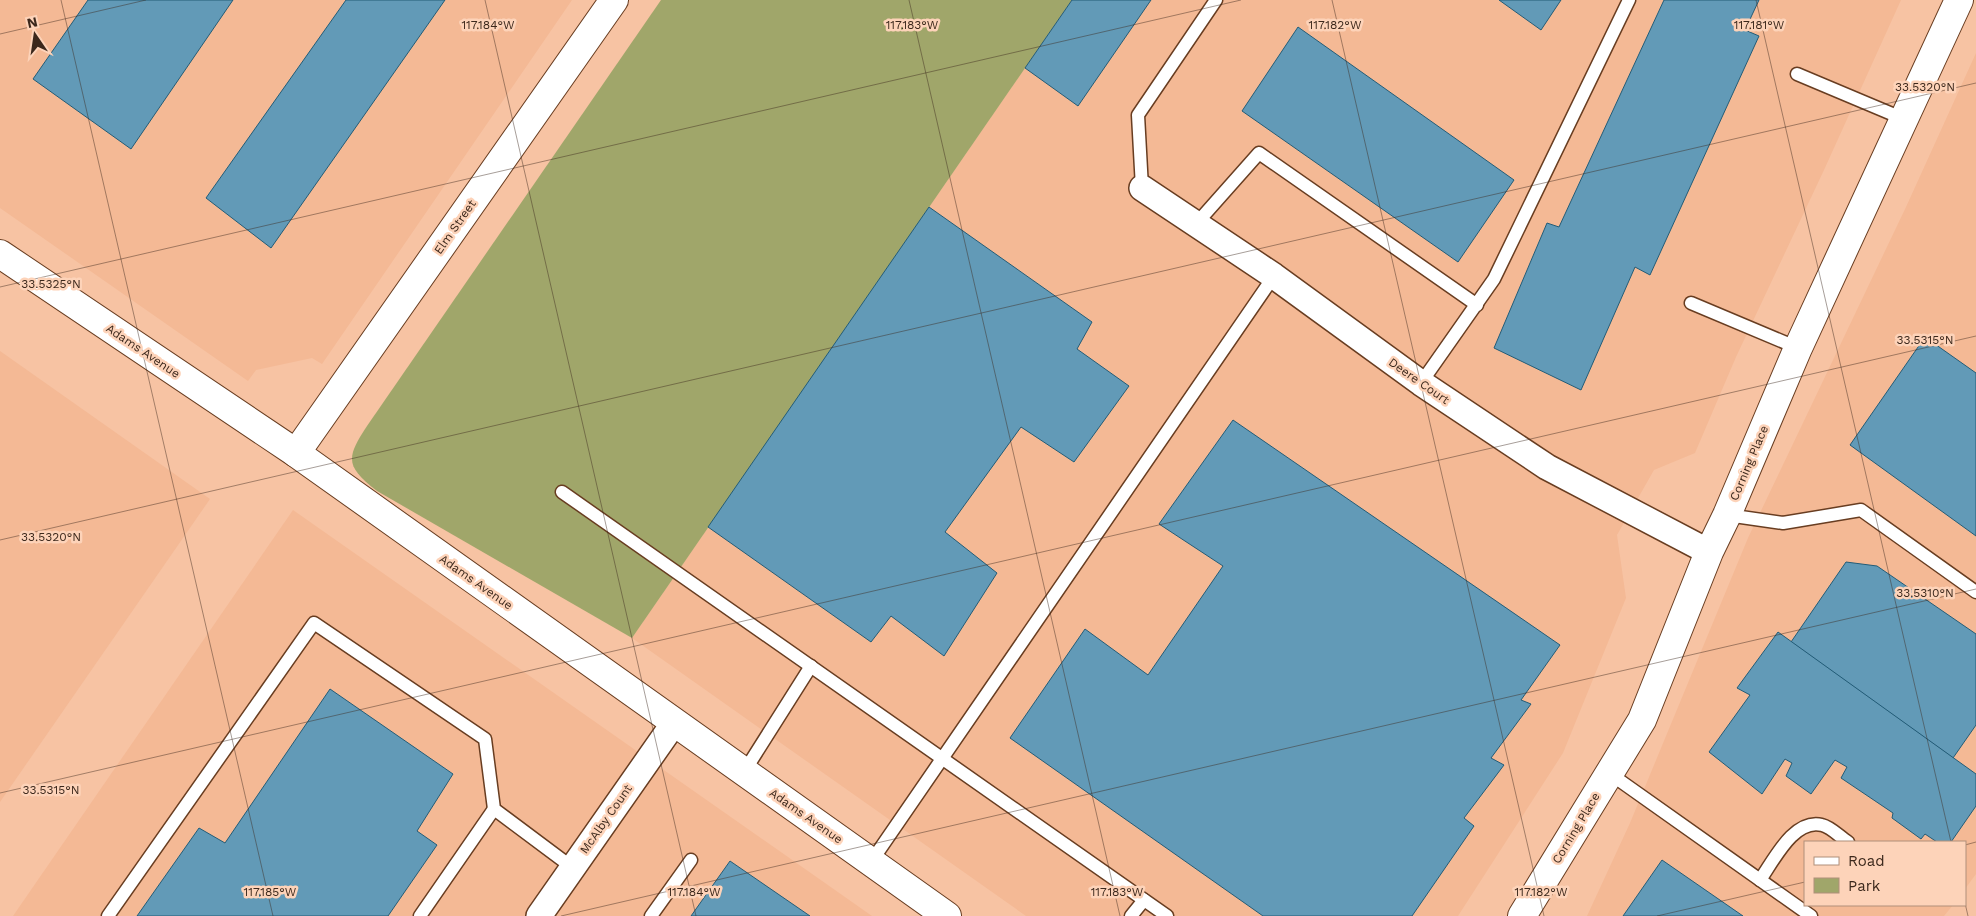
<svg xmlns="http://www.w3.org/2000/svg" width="1976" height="916" font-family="'Work Sans',sans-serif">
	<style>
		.built { fill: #f4b995 }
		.green { fill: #a0a66a }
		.building { fill: #629ab7; stroke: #235c77 }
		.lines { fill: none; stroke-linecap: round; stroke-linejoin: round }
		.service-casing { stroke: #683d21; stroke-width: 15 }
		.minor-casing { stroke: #683d21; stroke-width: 28 }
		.tertiary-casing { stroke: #683d21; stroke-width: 30 }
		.service { stroke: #fff; stroke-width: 12 }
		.minor { stroke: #fff; stroke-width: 25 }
		.tertiary { stroke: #fff; stroke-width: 28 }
		.ticks { fill: none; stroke: #3c281c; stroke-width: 1; stroke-opacity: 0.45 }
		.labels { text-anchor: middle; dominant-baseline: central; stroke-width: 5; stroke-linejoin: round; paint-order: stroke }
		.street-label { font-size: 12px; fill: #3c281c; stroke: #fdd3b9 }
		.ticks-label { font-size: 12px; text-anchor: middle; fill: #3c281c; stroke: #fdd3b9; stroke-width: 5; stroke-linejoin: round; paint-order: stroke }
	</style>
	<rect width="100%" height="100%" fill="#f7c3a3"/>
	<g class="built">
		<polygon points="0,0 572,0 322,364 312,358 256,370 248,381 0,208"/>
		<polygon points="1072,0 1901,0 1824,170 1736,357 1695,453 1654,470 1617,535 1626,598 1563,753 1458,916 1026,916 632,638"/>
		<polygon points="1976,53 1976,874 1965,889 1965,842 1805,842 1805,905 1953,905 1944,916 1587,916 1630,823 1748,538 1906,207"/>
		<polygon points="0,351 210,499 0,802"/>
		<polygon points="293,510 872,916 13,916"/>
	</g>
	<path class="green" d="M 661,0 L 1072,0 L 632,638 L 377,491 C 345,466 346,458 367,426 Z"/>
	<g class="building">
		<polygon points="88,0 233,0 131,149 33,79"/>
		<polygon points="346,0 445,0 271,248 206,198"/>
		<polygon points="1072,0 1151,0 1078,106 1025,68"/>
		<polygon points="1499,0 1561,0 1541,30"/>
		<polygon points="1664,0 1759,0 1745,30 1759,36 1650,275 1635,267 1581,390 1494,348 1547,223 1559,227"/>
		<polygon points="1298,27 1514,180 1458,262 1242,111"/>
		<polygon points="929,207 1092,322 1077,349 1129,386 1074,462 1021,427 945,532 997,573 944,656 891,616 871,642 708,527"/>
		<polygon points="1925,337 1976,373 1976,536 1850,445"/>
		<polygon points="1233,420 1560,645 1521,700 1531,704 1491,758 1504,765 1464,818 1474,826 1412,916 1263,916 1010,738 1085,629 1148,675 1223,566 1159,524"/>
		<polygon points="1846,562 1877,566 1976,634 1976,725 1953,758 1791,642"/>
		<polygon points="1778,632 1976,774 1976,806 1951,842 1937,842 1925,834 1921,839 1892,818 1893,813 1841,778 1847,767 1835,760 1811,794 1786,776 1792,763 1785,759 1762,794 1709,752 1750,695 1737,688"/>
		<polygon points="330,689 453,774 417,831 437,845 388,916 137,916 199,828 225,843"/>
		<polygon points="1662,860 1743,916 1623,916"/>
		<polygon points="730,861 810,916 691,916"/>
	</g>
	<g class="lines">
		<defs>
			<g id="service">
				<polyline points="1797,74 1904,119"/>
				<polyline points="1142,188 1138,115 1216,0"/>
				<polyline points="1196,224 1259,153 1477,305"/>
				<polyline points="1691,303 1798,348"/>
				<polyline points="1421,383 1494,279 1629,0"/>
				<polyline points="562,492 1167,916"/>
				<polyline points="1727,515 1783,523 1861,510 1976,592"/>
				<polyline points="744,772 811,666"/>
				<polyline points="1609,773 1811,916"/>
				<polyline points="871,862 1274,276"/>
				<path d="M 1760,880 C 1774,860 1794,818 1822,825 C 1831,827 1840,837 1848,842"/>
				<polyline points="108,916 314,623 485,739 494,809 573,868"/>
				<polyline points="420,916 494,809"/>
				<polyline points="651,916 691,860"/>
				<polyline points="1131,916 1144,900"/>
			</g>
			<g id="minor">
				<polyline points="1142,188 1274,276 1421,383 1547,467 1709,552"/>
				<polyline points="539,916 674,723"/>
			</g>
			<g id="tertiary">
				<polyline points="0,254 296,453 947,916"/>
				<polyline points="296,453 614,0"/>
				<polyline points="1522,916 1642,720 1709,552 1727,515 1798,348 1959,0"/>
			</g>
		</defs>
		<use href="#service" class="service-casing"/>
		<use href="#minor" class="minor-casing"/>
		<use href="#tertiary" class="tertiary-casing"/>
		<use href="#service" class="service"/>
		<use href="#minor" class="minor"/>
		<use href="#tertiary" class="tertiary"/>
	</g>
	<path class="ticks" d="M 61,0 L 273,916M 485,0 L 696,916M 909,0 L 1120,916M 1332,0 L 1544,916M 1756,0 L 1951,842M 0,34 L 146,0M 0,287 L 1241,0M 0,540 L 1976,83M 0,793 L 1976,336M 1965,845 L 1976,842M 1965,903 L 1968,916M 561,916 L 1976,589M 1657,916 L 1805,882"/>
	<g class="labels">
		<g class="street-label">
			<text transform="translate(455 227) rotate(-55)">Elm Street</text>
			<text transform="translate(143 351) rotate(34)">Adams Avenue</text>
			<text transform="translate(1419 381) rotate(35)">Deere Court</text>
			<text transform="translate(1749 463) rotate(-67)">Corning Place</text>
			<text transform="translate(476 582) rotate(35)">Adams Avenue</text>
			<text transform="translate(806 816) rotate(35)">Adams Avenue</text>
			<text transform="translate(606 819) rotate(-55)">McAlby Count</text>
			<text transform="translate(1576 828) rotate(-59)">Corning Place</text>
		</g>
	</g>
	<g class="ticks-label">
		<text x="488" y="29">117.184°W</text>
		<text x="912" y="29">117.183°W</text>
		<text x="1335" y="29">117.182°W</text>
		<text x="1759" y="29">117.181°W</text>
		<text x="1925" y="91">33.5320°N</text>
		<text x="51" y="288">33.5325°N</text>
		<text x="1925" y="344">33.5315°N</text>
		<text x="51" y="541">33.5320°N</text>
		<text x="1925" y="597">33.5310°N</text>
		<text x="51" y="794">33.5315°N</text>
		<text x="270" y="896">117.185°W</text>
		<text x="694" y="896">117.184°W</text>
		<text x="1117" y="896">117.183°W</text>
		<text x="1541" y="896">117.182°W</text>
	</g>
	<rect x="1804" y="841" width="162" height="65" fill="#fdd3b9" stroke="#b08f7a"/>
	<rect x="1814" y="857" width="25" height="8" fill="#ffffff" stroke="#b08f7a"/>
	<text x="1848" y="866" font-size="15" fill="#3c281c">Road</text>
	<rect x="1814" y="878" width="25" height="15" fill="#a0a66a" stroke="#b08f7a"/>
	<text x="1848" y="891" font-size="15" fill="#3c281c">Park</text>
	<g transform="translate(35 35) rotate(347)" stroke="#fdd3b9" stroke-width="4" paint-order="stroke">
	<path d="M0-4L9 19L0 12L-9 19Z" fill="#3c281c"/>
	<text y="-8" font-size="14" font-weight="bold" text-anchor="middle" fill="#3c281c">N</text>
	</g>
</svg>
